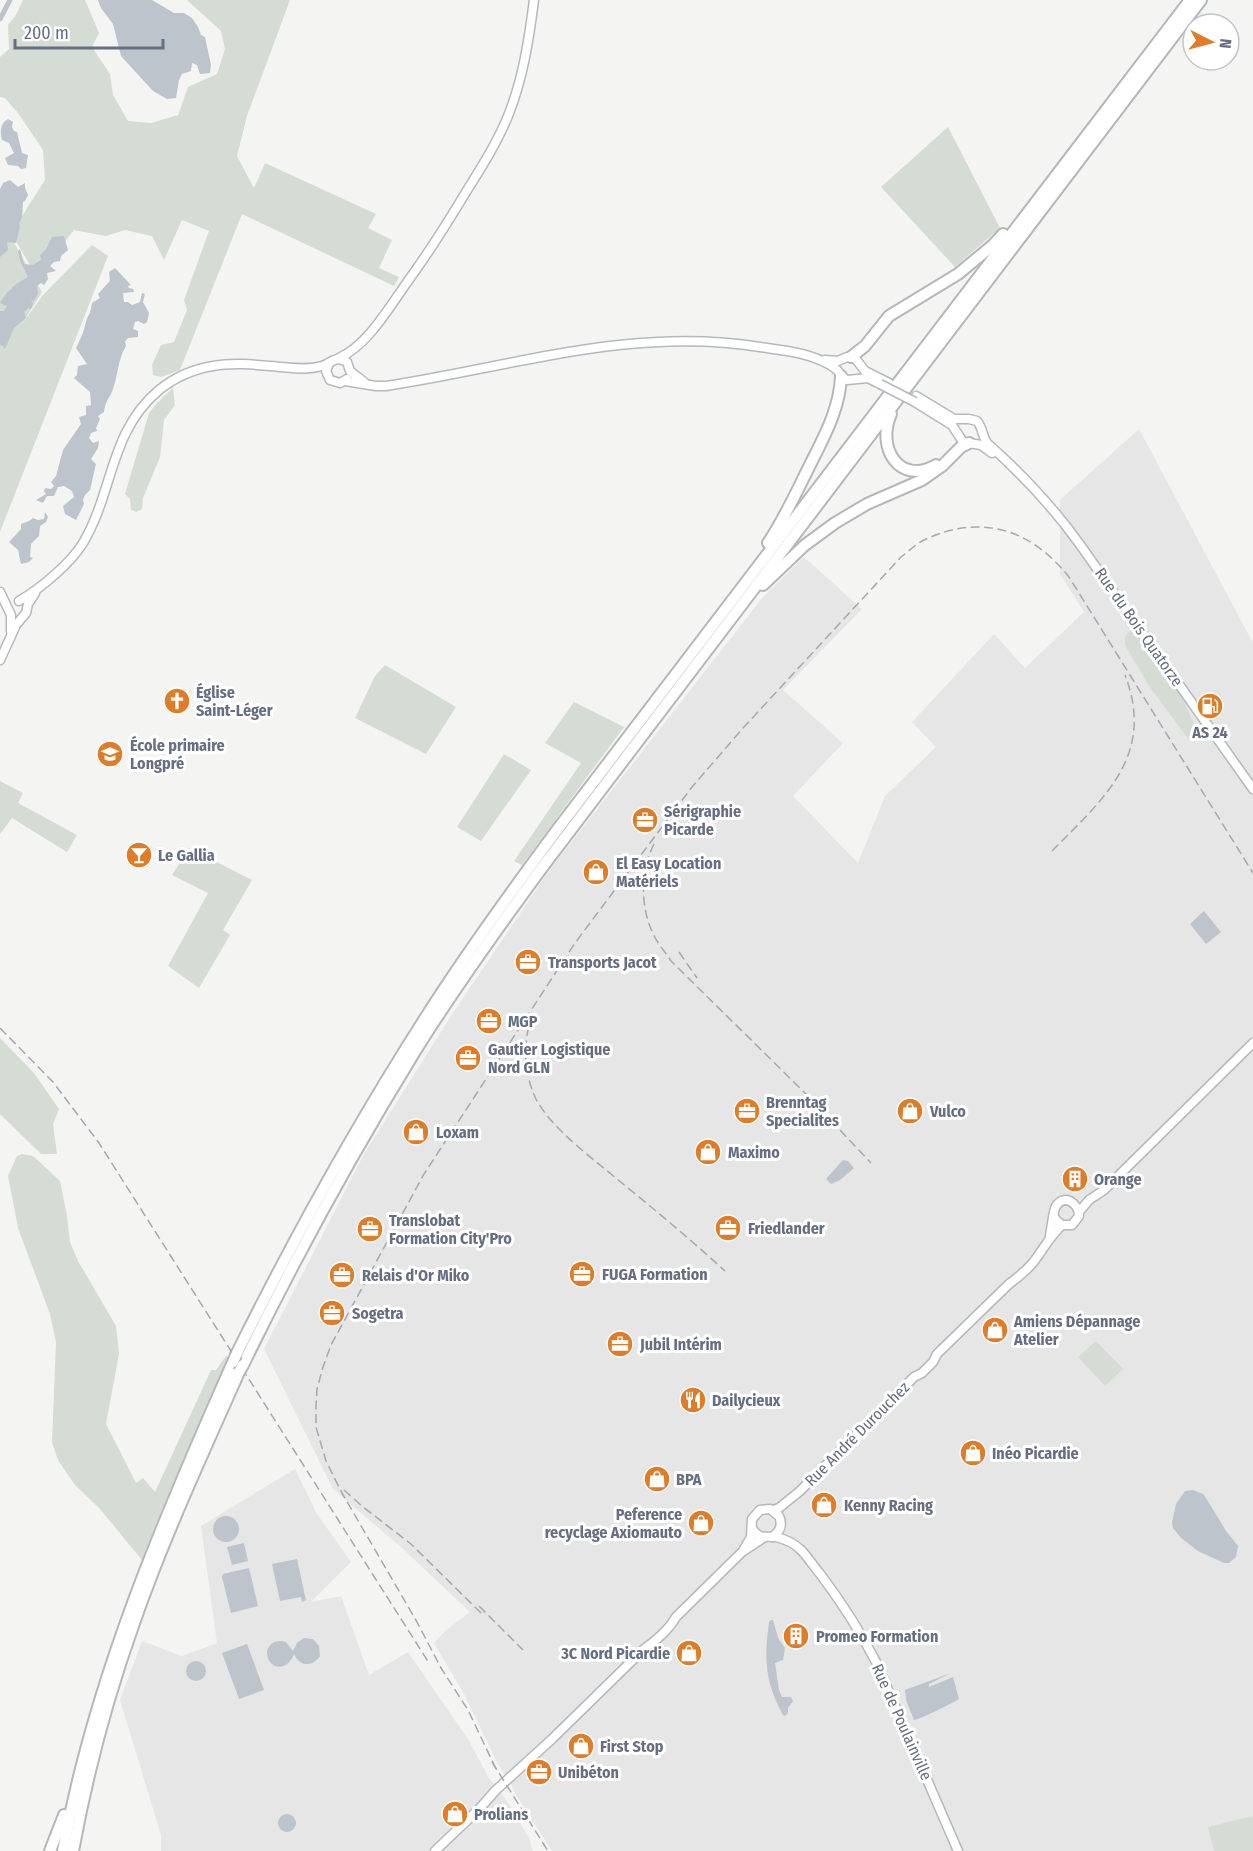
<svg xmlns="http://www.w3.org/2000/svg" width="1253" height="1851" font-family="'Fira Sans Condensed',sans-serif">
	<style>
		.built { fill: #e5e6e5 }
		.green { fill: #d4dcd3 }
		.water { fill: #bdc4cb }
		.lines { fill: none; stroke-linecap: round; stroke-linejoin: round }
		.canal { stroke: #bdc4cb; stroke-width: 5 }
		.secondary-casing { stroke: #b5b8be; stroke-width: 11 }
		.highway-casing { stroke: #b5b7bb; stroke-width: 14 }
		.secondary { stroke: #fff; stroke-width: 8 }
		.highway { stroke: #fff; stroke-width: 10 }
		.rail { stroke: #a5a8af; stroke-width: 1.5; stroke-dasharray: 9 4.5; stroke-linecap: butt }
		.secondary-bridge-casing { stroke: #b5b8be; stroke-width: 11; stroke-linecap: butt }
		.highway-bridge-casing { stroke: #b5b7bb; stroke-width: 14; stroke-linecap: butt }
		.secondary-bridge { stroke: #fff; stroke-width: 8 }
		.highway-bridge { stroke: #fff; stroke-width: 10 }
		.labels { text-anchor: middle; dominant-baseline: central; stroke-width: 6; stroke-linejoin: round; paint-order: stroke }
		.street-label { font-size: 16px; fill: #656e82; stroke: #fff }
		.poi-label { font-size: 16px; font-weight: bold; fill: #656e82; stroke: #fff; text-anchor: start }
	</style>
	<rect width="100%" height="100%" fill="#f4f5f2"/>
	<g class="built">
		<polygon points="1139,429 1253,643 1253,1851 552,1851 515,1793 507,1774 504,1774 496,1760 464,1694 434,1643 445,1631 470,1612 402,1548 333,1489 264,1349 364,1154 451,1016 548,872 763,597 804,557 862,609 783,690 843,743 793,796 858,863 885,796 936,747 912,722 994,634 1025,668 1084,612 1060,574 1060,500"/>
		<polygon points="295,1469 317,1514 351,1562 311,1602 341,1596 369,1675 408,1652 468,1739 490,1780 496,1785 508,1803 529,1838 533,1851 161,1851 161,1835 120,1700 142,1641 182,1656 217,1643 201,1526"/>
	</g>
	<g class="green">
		<polygon points="23,0 85,0 99,33 92,47 110,74 113,95 128,121 151,123 178,115 188,87 217,74 225,49 221,31 187,0 290,0 247,116 237,156 254,188 265,163 376,214 368,228 392,240 379,268 399,277 394,286 242,214 180,370 161,377 153,375 152,365 161,345 174,342 187,310 184,300 209,231 182,220 164,260 152,236 125,230 106,236 74,230 37,277 11,233 45,180 43,150 18,113 5,98 0,97 0,57 9,49 8,25 16,15"/>
		<polygon points="948,127 1000,228 955,267 881,187"/>
		<polygon points="4,225 42,292 22,324 43,295 92,245 108,256 0,532 0,232"/>
		<polygon points="173,388 175,405 164,420 160,457 143,498 142,509 136,512 131,510 130,499 125,494 149,413 157,403"/>
		<polygon points="1133,628 1178,689 1201,739 1190,741 1149,686 1125,645 1125,637"/>
		<polygon points="385,665 456,707 426,754 355,718 375,676"/>
		<polygon points="574,702 624,727 522,865 514,861 581,763 545,743"/>
		<polygon points="504,754 531,770 481,841 457,827"/>
		<polygon points="0,781 23,793 18,803 77,835 67,852 12,818 0,834"/>
		<polygon points="189,848 252,880 223,930 230,935 199,988 168,966 208,893 172,875"/>
		<polygon points="0,1038 34,1073 59,1109 53,1124 57,1154 41,1154 0,1114"/>
		<path d="M 22,1154 L 33,1156 L 60,1181 L 67,1216 L 70,1242 L 78,1261 L 116,1326 L 119,1354 L 106,1424 L 136,1483 L 143,1478 L 155,1492 L 211,1370 L 216,1370 L 226,1356 L 230,1358 C 198,1424 169,1491 142,1560 L 100,1509 L 75,1485 L 58,1460 L 52,1442 L 56,1342 L 50,1314 L 18,1228 L 8,1176 L 17,1156 Z"/>
		<polygon points="1096,1341 1123,1369 1105,1386 1078,1357"/>
		<polygon points="1253,1816 1253,1851 1214,1851 1208,1827"/>
	</g>
	<g class="water">
		<polygon points="98,0 152,0 174,13 184,13 192,18 198,27 201,35 205,37 211,65 210,73 200,74 197,65 192,63 191,71 182,74 179,80 176,98 167,99 153,91 121,56 113,24 101,8"/>
		<path d="M 8,119 L 13,122 L 12,127 L 14,131 L 17,132 L 22,153 L 28,155 L 26,168 L 21,169 L 18,166 L 8,165 L 5,158 L 14,153 L 9,143 L 2,140 C 0,132 0,123 8,119 Z"/>
		<polygon points="10,180 18,187 25,183 25,188 28,195 25,201 23,202 22,218 19,223 20,227 16,243 7,242 8,250 0,257 0,189 3,183"/>
		<path d="M 64,236 L 68,250 L 61,256 L 60,261 L 54,262 L 50,266 L 56,271 L 47,273 L 48,279 L 44,285 L 41,283 L 37,286 L 38,294 L 34,301 L 31,300 L 33,303 L 31,309 L 28,308 L 24,312 L 26,318 L 14,328 L 5,349 L 3,346 L 0,345 L 0,311 L 4,311 L 7,306 L 0,303 C 6,292 16,283 28,277 L 20,261 L 18,251 L 20,249 L 24,264 L 33,265 L 41,260 L 40,255 L 46,249 L 52,237 Z"/>
		<path d="M 115,268 L 131,285 L 128,286 L 129,288 L 133,289 L 134,292 L 123,293 L 124,302 L 128,302 L 132,305 L 140,302 L 142,293 L 145,294 L 143,302 L 149,313 L 147,322 L 144,324 L 138,321 L 135,322 L 133,329 L 138,331 L 138,337 L 128,338 L 125,342 L 126,346 C 117,360 118,380 111,394 C 107,401 105,403 104,412 L 98,416 L 100,419 L 96,428 L 97,431 L 91,433 L 89,438 L 93,443 L 99,441 L 98,448 L 91,459 L 96,464 L 90,490 L 85,495 L 83,500 L 84,504 L 76,520 L 65,514 L 63,506 L 74,497 L 72,491 L 64,486 L 58,487 L 54,496 L 47,496 L 43,503 L 36,500 L 46,494 L 44,491 L 45,488 L 51,489 L 54,486 L 51,482 L 56,476 L 63,450 L 81,424 L 79,417 L 86,415 L 86,406 L 91,405 L 90,392 L 74,378 L 77,375 L 78,366 L 87,364 L 76,348 L 83,333 L 87,318 L 90,313 L 92,303 L 100,298 L 98,294 L 110,281 L 109,272 Z"/>
		<polygon points="45,512 48,517 46,522 40,526 39,536 31,544 30,557 33,558 29,562 21,564 18,550 9,542 21,529 21,524 29,521 33,518 38,520 44,519"/>
		<polygon points="1204,911 1221,932 1206,944 1190,924"/>
		<polygon points="843,1160 848,1161 854,1168 840,1180 831,1184 826,1179"/>
		<polygon points="1193,1490 1203,1494 1206,1498 1226,1531 1238,1546 1236,1557 1229,1563 1224,1563 1198,1551 1181,1538 1173,1528 1172,1522 1176,1504 1185,1491"/>
		<circle cx="226" cy="1529" r="13"/>
		<polygon points="244,1543 248,1561 232,1565 227,1547"/>
		<polygon points="297,1559 306,1600 302,1602 301,1597 280,1601 272,1564"/>
		<polygon points="249,1568 258,1606 231,1613 222,1577 223,1574"/>
		<path d="M 771,1620 L 773,1620 L 778,1638 L 785,1648 L 783,1660 L 775,1663 L 779,1690 L 782,1697 L 791,1697 L 793,1701 L 788,1708 L 788,1713 L 785,1716 L 783,1715 C 765,1681 764,1660 769,1622 Z"/>
		<path d="M 304,1638 L 313,1639 L 319,1646 L 320,1656 C 312,1668 299,1666 294,1654 C 288,1672 267,1671 267,1651 C 270,1642 277,1639 286,1642 L 293,1651 L 297,1643 Z"/>
		<polygon points="247,1644 264,1690 239,1699 222,1653"/>
		<circle cx="196" cy="1671" r="10"/>
		<path d="M 951,1673 L 929,1684 L 929,1687 L 953,1677 L 959,1699 C 955,1702 918,1720 914,1720 L 906,1700 L 905,1690 Z"/>
		<circle cx="287" cy="1823" r="9"/>
	</g>
	<g class="lines">
		<polyline class="canal" points="0,19 10,0"/>
		<defs>
			<g id="secondary">
				<path d="M 339,358 C 368,345 390,306 408,281 C 429,252 448,222 466,192 C 481,168 497,143 508,116 C 523,79 529,39 534,0"/>
				<polyline points="825,360 838,361 847,357 855,358 865,371 889,383"/>
				<polyline points="329,363 326,371 330,380 340,383 347,379"/>
				<path d="M 345,381 L 376,386 L 386,386 C 511,367 633,326 760,347 C 780,350 804,352 822,361 C 827,363 834,367 838,371 C 841,375 841,377 847,380 L 868,378 L 880,384"/>
				<path d="M 916,396 L 954,419 L 969,419 L 977,421 C 983,428 982,436 987,443 C 1022,474 1054,508 1081,546 L 1253,789"/>
				<polyline points="915,402 952,425 963,442 981,445 992,453"/>
				<polyline points="0,592 11,615 11,631"/>
				<path d="M 19,601 C 40,589 71,563 83,543 C 114,491 109,432 159,390 C 174,378 194,369 213,366 C 235,362 259,365 281,367 C 295,368 309,370 322,366 C 332,363 335,355 347,362 L 350,371 L 364,382"/>
				<polyline points="0,660 16,625 26,613 28,604 35,593"/>
				<polyline points="1079,1212 1089,1200 1104,1190 1253,1043"/>
				<path d="M 1050,1235 C 1052,1227 1053,1211 1056,1206 C 1065,1193 1079,1204 1079,1216 L 1072,1225 L 1062,1225 L 1056,1220 L 1054,1216"/>
				<path d="M 773,1510 L 779,1508 L 800,1491 L 914,1377 L 922,1373 L 933,1362 L 937,1354 L 1009,1284 C 1018,1277 1028,1270 1035,1260 C 1044,1248 1050,1236 1062,1225"/>
				<path d="M 752,1528 C 759,1540 765,1536 776,1537 C 785,1539 794,1543 801,1550 C 808,1557 814,1567 821,1575 C 842,1603 860,1631 876,1662 L 958,1851"/>
				<path d="M 744,1549 L 751,1537 L 752,1519 L 760,1510 L 770,1509 L 779,1516 C 783,1525 780,1532 772,1537"/>
				<path d="M 435,1851 L 480,1808 L 496,1790 L 552,1739 L 643,1650 C 655,1641 668,1631 676,1617 L 742,1552 L 763,1538"/>
			</g>
			<g id="highway">
				<polyline points="851,357 865,346 889,316 958,274 993,245 1003,234"/>
				<path d="M 891,414 C 876,447 899,486 936,465"/>
				<path d="M 768,543 C 783,521 794,497 806,473 C 821,442 840,411 841,376"/>
				<polyline points="763,585 805,545 835,523 867,504 922,480 942,466 961,447 969,443"/>
				<path d="M 236,1355 C 293,1240 355,1128 424,1020 C 465,955 511,892 557,830 L 1190,0"/>
				<path d="M 243,1365 C 295,1258 352,1154 414,1053 C 453,990 497,929 541,869 L 1201,0"/>
				<polyline points="50,1851 64,1815"/>
				<path d="M 63,1851 C 94,1680 163,1520 233,1362"/>
				<path d="M 73,1851 C 87,1775 107,1699 133,1626 C 163,1539 202,1456 239,1372"/>
			</g>
		</defs>
		<use href="#secondary" class="secondary-casing"/>
		<use href="#highway" class="highway-casing"/>
		<use href="#secondary" class="secondary"/>
		<use href="#highway" class="highway"/>
		<g class="rail">
			<path d="M 654,844 C 639,873 640,913 657,941 C 661,948 667,954 671,961 L 807,1095 L 871,1163"/>
			<path d="M 1052,851 C 1103,799 1156,756 1125,675"/>
			<polyline points="679,952 697,978"/>
			<path d="M 532,1014 C 523,1042 523,1072 536,1099 C 551,1128 592,1158 617,1179 C 654,1209 690,1239 725,1271"/>
			<polyline points="0,1028 53,1082 99,1143 429,1663"/>
			<polyline points="344,1490 363,1507 411,1544 482,1614"/>
			<polyline points="479,1606 523,1650"/>
			<polyline points="492,1762 548,1851"/>
			<path d="M 496,1769 L 468,1710 L 441,1668 L 417,1622 L 342,1493 L 326,1461 L 316,1427 L 316,1407 L 317,1389 L 323,1367 L 331,1345 L 424,1174 L 575,943 L 692,787 L 744,727 L 901,557 C 909,551 916,544 924,540 C 981,513 1031,529 1069,577 L 1253,873"/>
		</g>
		<defs>
			<polyline id="secondary-bridge" points="880,384 915,402"/>
			<g id="highway-bridge">
				<polyline points="233,1362 236,1355"/>
				<polyline points="239,1372 243,1365"/>
			</g>
		</defs>
		<use href="#secondary-bridge" class="secondary-bridge-casing"/>
		<use href="#highway-bridge" class="highway-bridge-casing"/>
		<use href="#secondary-bridge" class="secondary-bridge"/>
		<use href="#highway-bridge" class="highway-bridge"/>
	</g>
	<defs>
		<symbol id="church-disc" viewBox="-11 -11 22 22"><circle r="9.5" fill="#df7c28" stroke="#fff"/><path d="M-1.2-6h2.4v3.5h3.3v2.4h-3.3V6h-2.4V-.1h-3.3v-2.4h3.3Z" fill="#fff"/></symbol>
		<symbol id="fuel-disc" viewBox="-11 -11 22 22"><circle r="9.5" fill="#df7c28" stroke="#fff"/><path d="M-5.5-6h7V0h2V4h1.3V-2.5L3-4.5l.8-.8L6-3V5H2.5V1h-1V6h-7ZM-4.2-4.7v3.2H.2V-4.7Z" fill="#fff"/></symbol>
		<symbol id="school-disc" viewBox="-11 -11 22 22"><circle r="9.5" fill="#df7c28" stroke="#fff"/><path d="M0-5L7-2L0 1L-7-2ZM-4 1L0 2.5L4 1V4Q0 6-4 4Z" fill="#fff"/></symbol>
		<symbol id="office-disc" viewBox="-11 -11 22 22"><circle r="9.5" fill="#df7c28" stroke="#fff"/><path d="M-6-3h4V-5.5h4V-3h4V5H-6ZM-1-4.5V-3h2v-1.5ZM-6 0V1H6V0Z" fill="#fff"/></symbol>
		<symbol id="bar-disc" viewBox="-11 -11 22 22"><circle r="9.5" fill="#df7c28" stroke="#fff"/><path d="M-6-5H6L.8 .8V4.5H3.5V6h-7V4.5H-.8V.8Z" fill="#fff"/></symbol>
		<symbol id="shop-disc" viewBox="-11 -11 22 22"><circle r="9.5" fill="#df7c28" stroke="#fff"/><path d="M-5-2.5h2.3a2.7 3.5 0 0 1 5.4 0H5L5.5 6h-11ZM-1.5-2.5h3a1.5 2.3 0 0 0-3 0Z" fill="#fff"/></symbol>
		<symbol id="building-disc" viewBox="-11 -11 22 22"><circle r="9.5" fill="#df7c28" stroke="#fff"/><path d="M-4-6H4V6H1V3H-1V6H-4ZM-2.5-4.3h1.7v1.8h-1.7ZM.8-4.3h1.7v1.8H.8ZM-2.5-1h1.7V.8h-1.7ZM.8-1h1.7V.8H.8Z" fill="#fff"/></symbol>
		<symbol id="restaurant-disc" viewBox="-11 -11 22 22"><circle r="9.5" fill="#df7c28" stroke="#fff"/><path d="M-5-6h1v4h1v-4h1v4h1v-4h1v5L-1.5 .5V6h-2V.5L-5-1ZM5-6V6H3V1.5H1.5Q1.5-4 5-6Z" fill="#fff"/></symbol>
	</defs>
	<g fill-rule="evenodd">
		<use href="#church-disc" x="162" y="686" width="30" height="30"/>
		<use href="#fuel-disc" x="1195" y="691" width="30" height="30"/>
		<use href="#school-disc" x="95" y="739" width="30" height="30"/>
		<use href="#office-disc" x="630" y="805" width="30" height="30"/>
		<use href="#bar-disc" x="124" y="840" width="30" height="30"/>
		<use href="#shop-disc" x="581" y="857" width="30" height="30"/>
		<use href="#office-disc" x="513" y="947" width="30" height="30"/>
		<use href="#office-disc" x="474" y="1006" width="30" height="30"/>
		<use href="#office-disc" x="453" y="1043" width="30" height="30"/>
		<use href="#office-disc" x="732" y="1096" width="30" height="30"/>
		<use href="#shop-disc" x="895" y="1096" width="30" height="30"/>
		<use href="#shop-disc" x="401" y="1117" width="30" height="30"/>
		<use href="#shop-disc" x="693" y="1137" width="30" height="30"/>
		<use href="#building-disc" x="1060" y="1164" width="30" height="30"/>
		<use href="#office-disc" x="713" y="1213" width="30" height="30"/>
		<use href="#office-disc" x="355" y="1214" width="30" height="30"/>
		<use href="#office-disc" x="567" y="1259" width="30" height="30"/>
		<use href="#office-disc" x="327" y="1260" width="30" height="30"/>
		<use href="#office-disc" x="317" y="1298" width="30" height="30"/>
		<use href="#shop-disc" x="980" y="1315" width="30" height="30"/>
		<use href="#office-disc" x="605" y="1329" width="30" height="30"/>
		<use href="#restaurant-disc" x="678" y="1385" width="30" height="30"/>
		<use href="#shop-disc" x="958" y="1438" width="30" height="30"/>
		<use href="#shop-disc" x="642" y="1464" width="30" height="30"/>
		<use href="#shop-disc" x="809" y="1490" width="30" height="30"/>
		<use href="#shop-disc" x="686" y="1508" width="30" height="30"/>
		<use href="#building-disc" x="781" y="1621" width="30" height="30"/>
		<use href="#shop-disc" x="674" y="1638" width="30" height="30"/>
		<use href="#shop-disc" x="566" y="1731" width="30" height="30"/>
		<use href="#office-disc" x="524" y="1757" width="30" height="30"/>
		<use href="#shop-disc" x="440" y="1799" width="30" height="30"/>
	</g>
	<g class="labels">
		<g class="street-label">
			<text transform="translate(1139 627) rotate(55)">Rue du Bois Quatorze</text>
			<text transform="translate(857 1434) rotate(-45)">Rue André Durouchez</text>
			<text transform="translate(902 1722) rotate(66)">Rue de Poulainville</text>
		</g>
		<g class="poi-label">
			<text x="196" y="692">Église<tspan x="196" dy="18">Saint-Léger</tspan></text>
			<text x="1210" y="732" text-anchor="middle">AS 24</text>
			<text x="130" y="745">École primaire<tspan x="130" dy="18">Longpré</tspan></text>
			<text x="664" y="811">Sérigraphie<tspan x="664" dy="18">Picarde</tspan></text>
			<text x="158" y="855">Le Gallia</text>
			<text x="616" y="863">El Easy Location<tspan x="616" dy="18">Matériels</tspan></text>
			<text x="548" y="962">Transports Jacot</text>
			<text x="508" y="1021">MGP</text>
			<text x="488" y="1049">Gautier Logistique<tspan x="488" dy="18">Nord GLN</tspan></text>
			<text x="766" y="1102">Brenntag<tspan x="766" dy="18">Specialites</tspan></text>
			<text x="930" y="1111">Vulco</text>
			<text x="436" y="1132">Loxam</text>
			<text x="728" y="1152">Maximo</text>
			<text x="1094" y="1179">Orange</text>
			<text x="389" y="1220">Translobat<tspan x="389" dy="18">Formation City'Pro</tspan></text>
			<text x="748" y="1228">Friedlander</text>
			<text x="602" y="1274">FUGA Formation</text>
			<text x="362" y="1275">Relais d'Or Miko</text>
			<text x="352" y="1313">Sogetra</text>
			<text x="1014" y="1321">Amiens Dépannage<tspan x="1014" dy="18">Atelier</tspan></text>
			<text x="640" y="1344">Jubil Intérim</text>
			<text x="712" y="1400">Dailycieux</text>
			<text x="992" y="1453">Inéo Picardie</text>
			<text x="676" y="1479">BPA</text>
			<text x="844" y="1505">Kenny Racing</text>
			<text x="682" y="1514" text-anchor="end">Peference<tspan x="682" dy="18">recyclage Axiomauto</tspan></text>
			<text x="816" y="1636">Promeo Formation</text>
			<text x="670" y="1653" text-anchor="end">3C Nord Picardie</text>
			<text x="600" y="1746">First Stop</text>
			<text x="558" y="1772">Unibéton</text>
			<text x="474" y="1814">Prolians</text>
		</g>
	</g>
	<g transform="translate(1211 42) rotate(96)"><circle r="28" fill="#ffffff" stroke="#c1c5cd" stroke-width="1.5"/>
	<path d="M0-4.5L10 22L0 15L-10 22Z" fill="#df7c28"/>
	<text y="-9" font-size="16" font-weight="bold" text-anchor="middle" fill="#656e82">N</text>
	</g>
	<path d="M15 39v9h148v-9" fill="none" stroke="#656e82" stroke-width="3"/>
	<text x="24" y="39" font-size="18" fill="#656e82" stroke="#ffffff" stroke-width="4.5" paint-order="stroke">200 m</text>
</svg>
